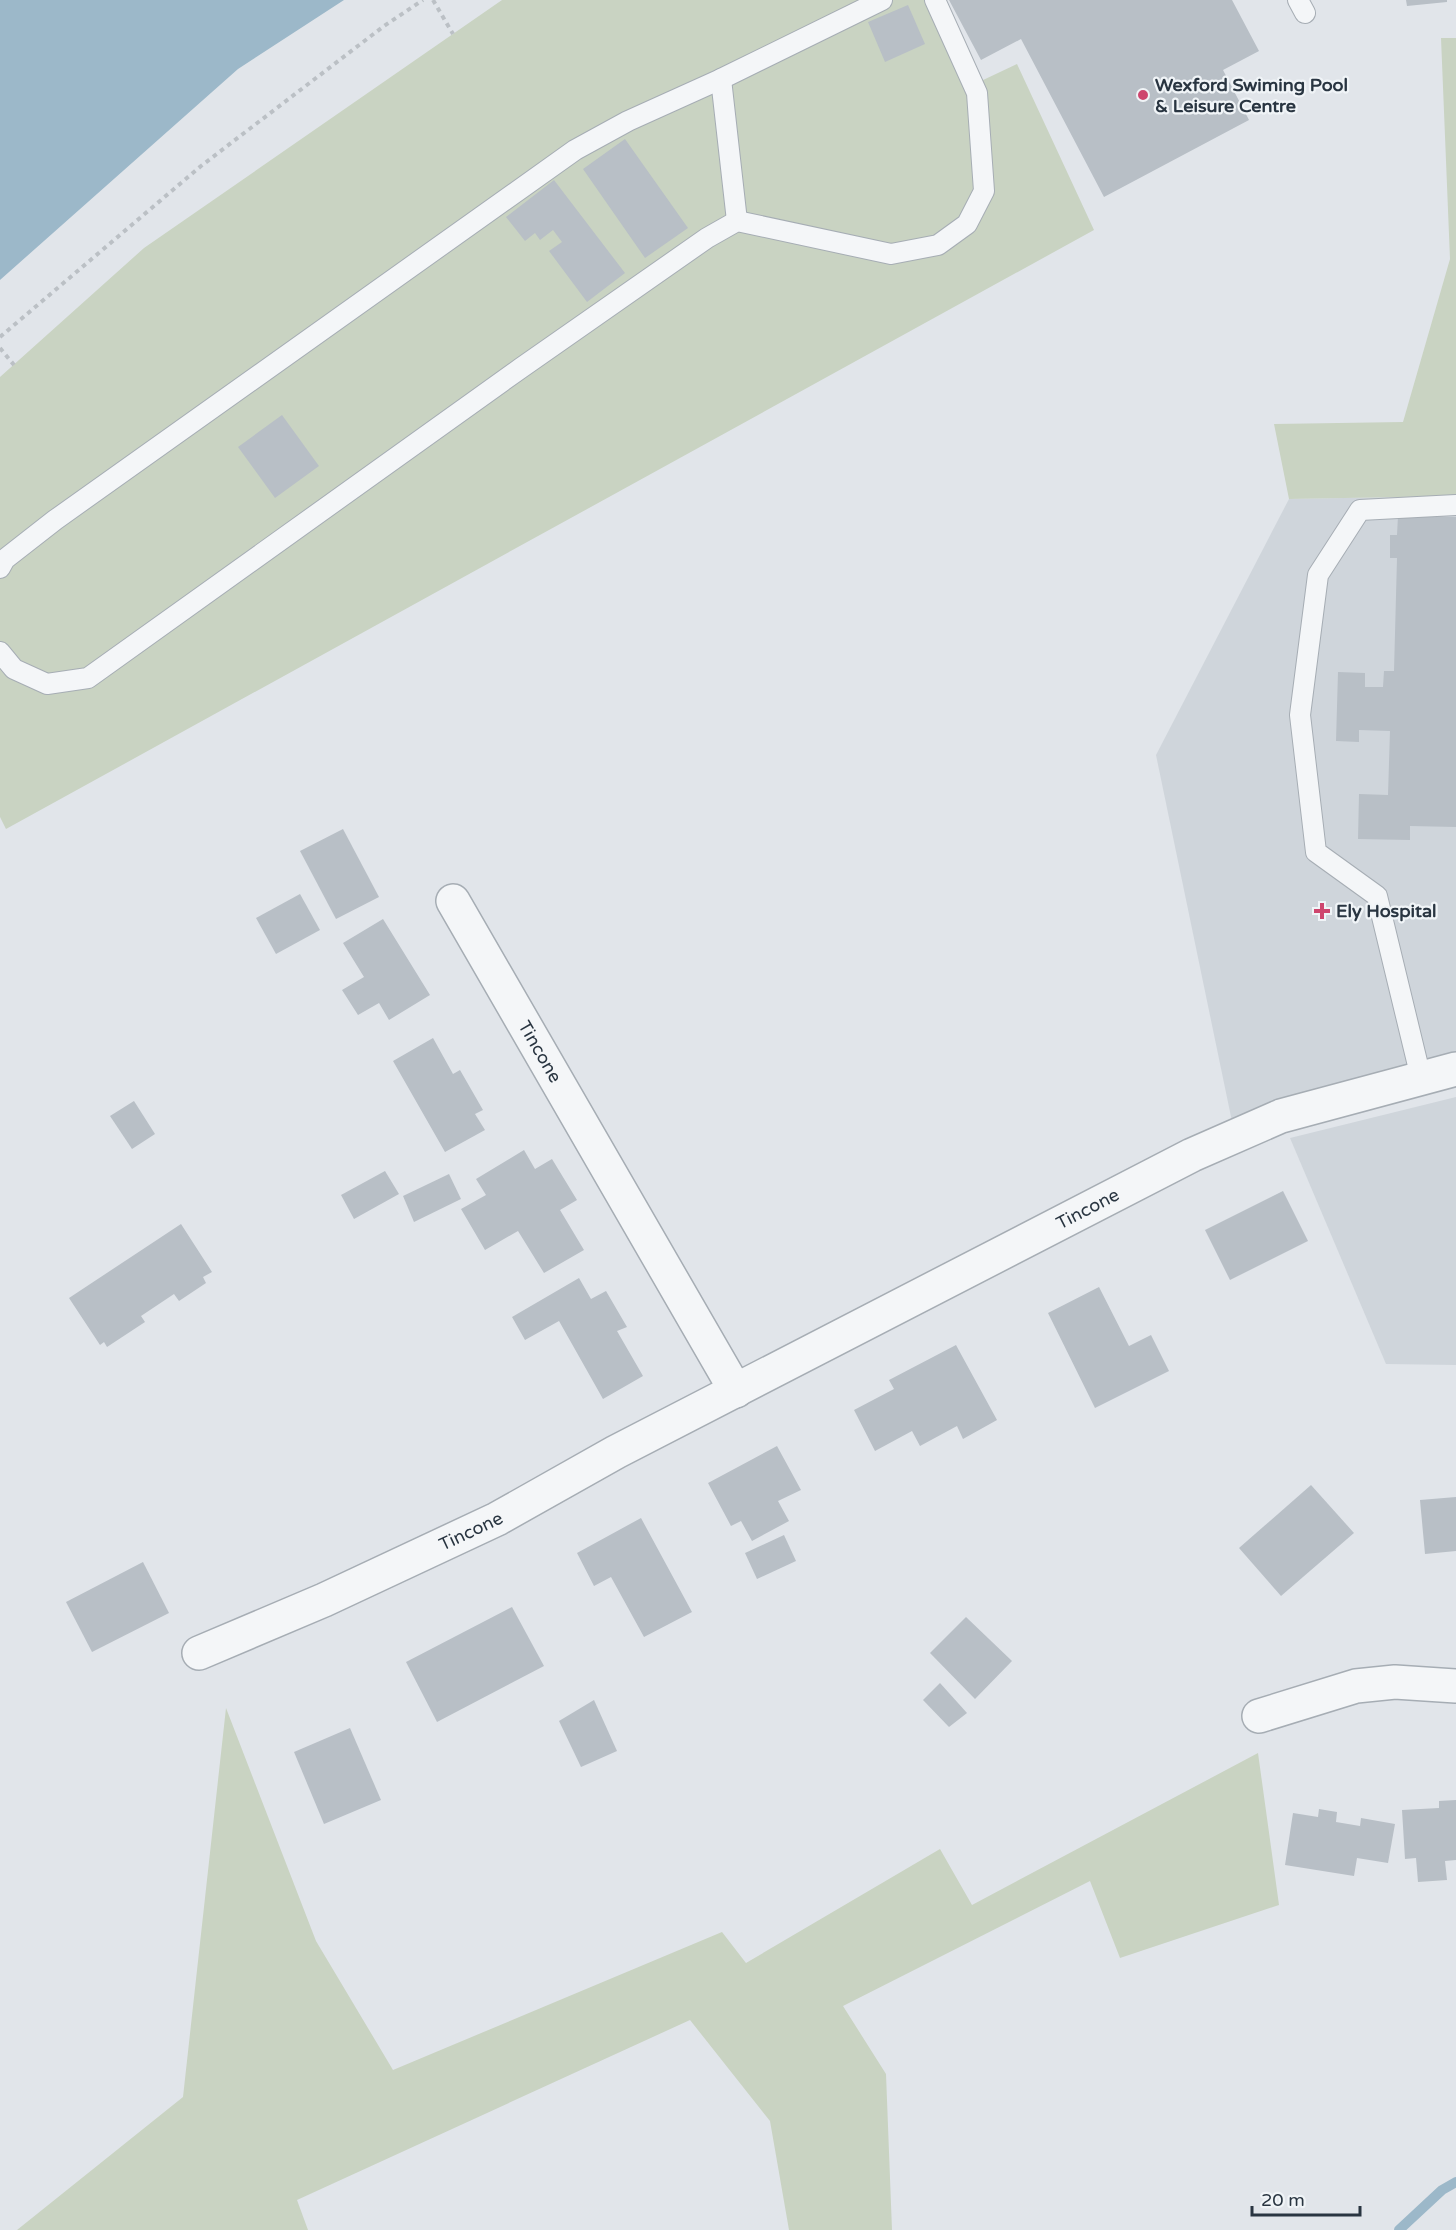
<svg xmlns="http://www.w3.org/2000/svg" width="1456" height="2230" font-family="'Varela Round',sans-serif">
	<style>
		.built { fill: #cfd5db }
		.green { fill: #c9d3c2 }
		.water { fill: #9cb8c9 }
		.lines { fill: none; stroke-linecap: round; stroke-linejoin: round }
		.stream { stroke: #9cb8c9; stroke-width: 10 }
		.building { fill: #b8bfc6 }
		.service-casing { stroke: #a6adb4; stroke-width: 22 }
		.minor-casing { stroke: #a6adb4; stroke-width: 36 }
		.path { stroke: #bbc0c5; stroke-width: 4; stroke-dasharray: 4.5 4.5; stroke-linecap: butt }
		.service { stroke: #f4f6f8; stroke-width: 20 }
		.minor { stroke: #f4f6f8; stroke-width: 33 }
		.poi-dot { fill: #ce466e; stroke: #f0f4f7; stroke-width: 2 }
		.labels { text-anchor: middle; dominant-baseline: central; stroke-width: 4.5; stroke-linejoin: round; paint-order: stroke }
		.poi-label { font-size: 18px; font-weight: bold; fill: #293541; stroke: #f0f4f7; text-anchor: start }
		.street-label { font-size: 18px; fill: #293541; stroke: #f0f4f7 }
	</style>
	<rect width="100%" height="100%" fill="#e1e5ea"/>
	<g class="built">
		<polygon points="1456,496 1456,1067 1235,1136 1156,755 1289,499"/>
		<polygon points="1456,1097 1456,1365 1386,1364 1290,1138"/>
	</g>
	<g class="green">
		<polygon points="502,0 941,0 981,81 1017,64 1094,230 6,829 0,817 0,377 144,248"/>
		<polygon points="1441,38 1456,38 1456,496 1289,499 1274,424 1403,422 1450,259"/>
		<polygon points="226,1708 316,1941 393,2070 722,1932 746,1963 940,1849 972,1905 1258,1753 1279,1905 1120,1958 1090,1881 843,2006 886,2074 892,2230 789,2230 770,2121 690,2020 297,2200 308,2230 17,2230 183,2097"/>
	</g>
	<polygon class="water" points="0,0 344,0 238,69 0,280"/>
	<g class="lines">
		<polyline class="stream" points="1399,2230 1442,2190 1456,2182"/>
	</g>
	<g class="building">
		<polygon points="949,0 1232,0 1259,51 1223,70 1249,120 1104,197 1021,39 981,60"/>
		<polygon points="1406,0 1447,0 1447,2 1407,6"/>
		<polygon points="908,5 925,44 885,62 868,22"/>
		<polygon points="625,139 688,228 645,258 583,169"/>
		<polygon points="554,180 625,273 587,302 549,251 562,242 553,230 540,240 535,233 525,241 506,217"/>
		<polygon points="282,415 319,466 275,498 238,447"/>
		<polygon points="1398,516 1456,517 1456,827 1410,826 1410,840 1358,839 1359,794 1388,795 1390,731 1359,730 1359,742 1336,741 1338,672 1365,673 1365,687 1383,687 1384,671 1394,671 1397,558 1390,558 1390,535 1397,535"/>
		<polygon points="343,829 379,897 336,919 300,851"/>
		<polygon points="300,894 320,930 276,954 256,918"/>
		<polygon points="383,919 430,995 389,1020 379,1003 358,1015 342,990 364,977 343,943"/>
		<polygon points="433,1038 453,1074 460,1070 483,1110 475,1114 485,1130 445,1152 393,1061"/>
		<polygon points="134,1101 155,1134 132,1149 110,1116"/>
		<polygon points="524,1150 535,1169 552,1159 577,1200 560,1210 584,1250 544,1273 518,1231 485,1250 461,1209 486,1195 476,1179"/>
		<polygon points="385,1171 399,1194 354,1219 341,1195"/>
		<polygon points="449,1174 461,1199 414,1222 403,1196"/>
		<polygon points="1283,1191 1308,1241 1230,1280 1205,1230"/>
		<polygon points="181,1224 212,1272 203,1277 206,1283 179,1301 174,1294 141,1316 145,1322 107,1347 104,1342 100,1345 69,1298"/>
		<polygon points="579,1278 591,1299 606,1291 627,1327 617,1331 643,1376 603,1399 559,1321 525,1340 512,1317"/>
		<polygon points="1099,1287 1129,1346 1151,1335 1169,1371 1095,1408 1048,1313"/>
		<polygon points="956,1345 997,1420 963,1439 957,1426 920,1446 912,1431 875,1451 854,1410 894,1389 889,1380"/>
		<polygon points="777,1446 801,1490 778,1501 789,1521 752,1541 741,1521 731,1526 708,1483"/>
		<polygon points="1311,1485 1354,1533 1281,1596 1239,1548"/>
		<polygon points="1456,1497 1456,1551 1425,1554 1420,1500"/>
		<polygon points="641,1518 692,1612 644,1637 611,1577 594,1586 577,1553"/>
		<polygon points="784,1535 796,1561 757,1579 745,1553"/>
		<polygon points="143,1562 169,1613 92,1652 66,1602"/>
		<polygon points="512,1607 544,1666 437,1722 406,1662"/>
		<polygon points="966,1617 1012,1661 975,1699 930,1653"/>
		<polygon points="940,1683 967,1713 949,1727 923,1700"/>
		<polygon points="594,1700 617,1751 581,1767 559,1721"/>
		<polygon points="350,1728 381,1800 324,1824 294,1752"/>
		<polygon points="1456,1800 1456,1860 1445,1861 1447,1880 1418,1882 1416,1858 1405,1859 1402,1810 1439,1808 1439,1801"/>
		<polygon points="1319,1809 1337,1812 1336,1822 1360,1826 1361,1818 1395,1824 1388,1863 1357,1858 1354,1876 1285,1865 1293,1813 1318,1817"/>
	</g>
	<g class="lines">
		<defs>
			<g id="service">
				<polyline points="1298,0 1305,13"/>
				<polyline points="721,79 737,221"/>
				<polyline points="0,568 5,559 55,520 575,150 628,121 721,79 882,0"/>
				<polyline points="0,652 14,669 47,684 88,678 521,368 707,238 737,221 891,254 938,245 967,224 984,191 977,93 935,0"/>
				<polyline points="1421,1078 1377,896 1316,852 1300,715 1318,575 1360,510 1456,505"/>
			</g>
			<g id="minor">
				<path id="s1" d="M 453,901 L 736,1391"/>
				<path id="s2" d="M 199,1653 L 324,1600 L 497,1519 L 616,1452 L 1192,1155 L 1281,1116 L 1456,1069"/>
				<polyline points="1259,1716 1356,1686 1395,1682 1456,1686"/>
			</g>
		</defs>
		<use href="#service" class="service-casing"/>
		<use href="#minor" class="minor-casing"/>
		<g class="path">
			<polyline points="433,0 453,34"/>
			<polyline points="0,337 201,166 384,26 423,0"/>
			<polyline points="0,348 14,365"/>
		</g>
		<use href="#service" class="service"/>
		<use href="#minor" class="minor"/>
	</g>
	<g class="poi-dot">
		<circle cx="1143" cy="95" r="6"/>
		<path d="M1319 902h6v6h6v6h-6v6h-6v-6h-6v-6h6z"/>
	</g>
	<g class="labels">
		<g class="poi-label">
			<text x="1155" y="85">Wexford Swiming Pool<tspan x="1155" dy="21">&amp; Leisure Centre</tspan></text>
			<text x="1336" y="911">Ely Hospital</text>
		</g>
		<g class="street-label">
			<text stroke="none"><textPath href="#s1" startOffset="174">Tincone</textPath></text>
			<text stroke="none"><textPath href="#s2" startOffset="994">Tincone</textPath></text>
			<text stroke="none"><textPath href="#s2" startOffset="298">Tincone</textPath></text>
		</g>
	</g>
	<path d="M1252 2206v9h108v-9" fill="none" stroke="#293541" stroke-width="3"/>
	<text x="1261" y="2206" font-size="18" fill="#293541" stroke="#f0f4f7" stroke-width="4.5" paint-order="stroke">20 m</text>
</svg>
